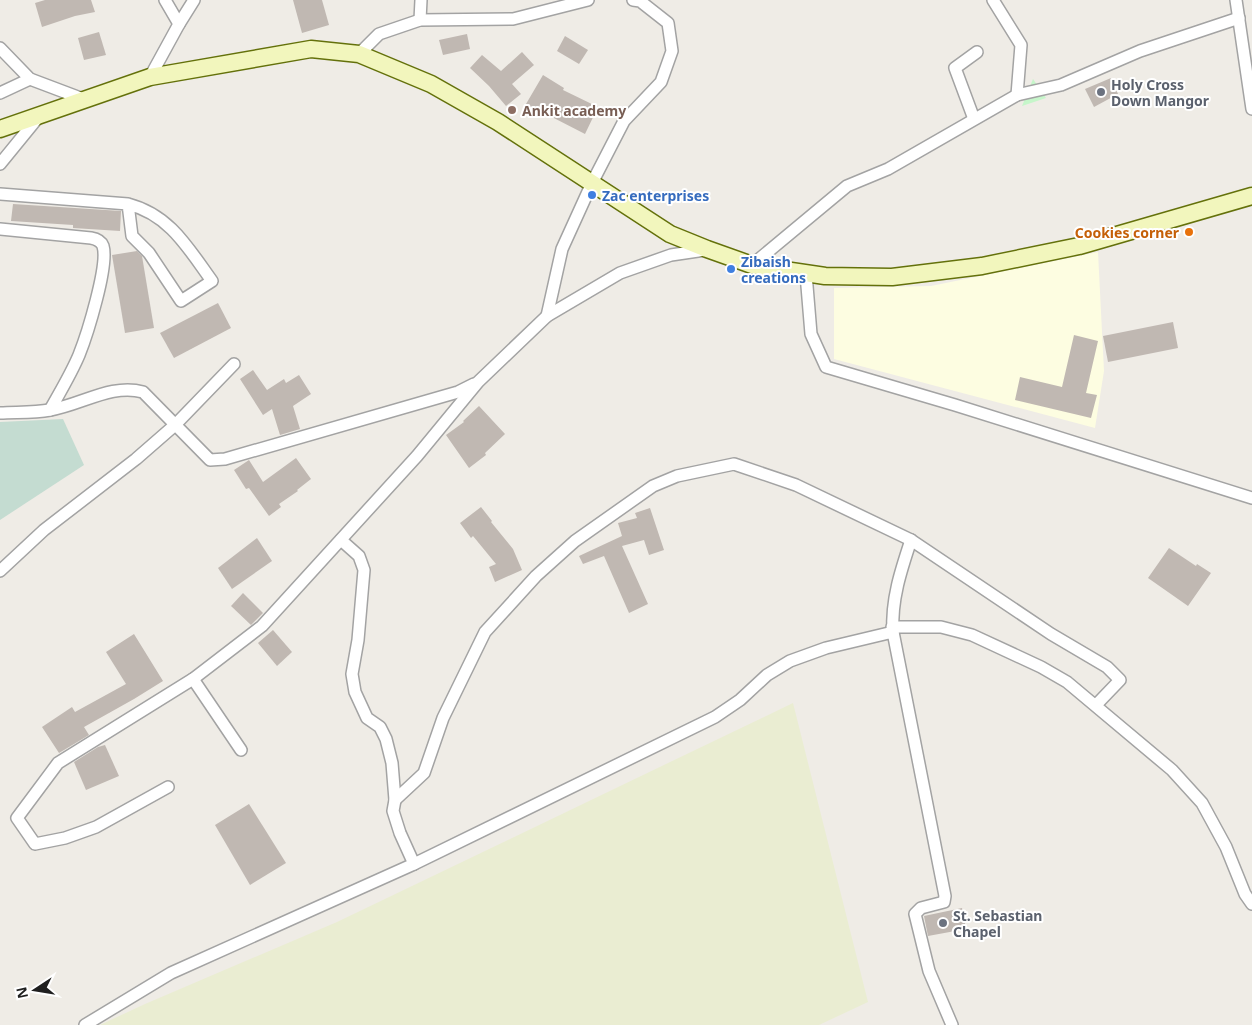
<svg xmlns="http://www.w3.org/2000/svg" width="1252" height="1025" font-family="'Noto Sans',sans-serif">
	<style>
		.education { fill: #fdfde1 }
		.farmland { fill: #eaedd2 }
		.wetland { fill: #c4dcd1 }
		.park { fill: #c6f6ca }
		.building { fill: #c0b8b2 }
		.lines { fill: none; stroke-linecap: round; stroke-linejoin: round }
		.minor-casing { stroke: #a3a3a3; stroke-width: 14 }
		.secondary-casing { stroke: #64710b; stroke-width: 19 }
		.minor { stroke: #fff; stroke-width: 11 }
		.secondary { stroke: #f2f6bd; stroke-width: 16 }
		.worship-dot { fill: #6b7280; stroke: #fff; stroke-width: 2 }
		.education-dot { fill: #8d6e63; stroke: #fff; stroke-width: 2 }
		.shop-dot { fill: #3f7fe0; stroke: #fff; stroke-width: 2 }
		.food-dot { fill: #e8710a; stroke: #fff; stroke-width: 2 }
		.labels { text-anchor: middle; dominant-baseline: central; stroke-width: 4; stroke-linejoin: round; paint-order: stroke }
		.worship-label { font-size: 14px; font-weight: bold; fill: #5b616d; stroke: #fff; text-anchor: start }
		.education-label { font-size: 14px; font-weight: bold; fill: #785e54; stroke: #fff; text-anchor: start }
		.shop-label { font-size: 14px; font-weight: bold; fill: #366cbe; stroke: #fff; text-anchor: start }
		.food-label { font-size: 14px; font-weight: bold; fill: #c56008; stroke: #fff; text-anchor: end }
	</style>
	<rect width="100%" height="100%" fill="#efece6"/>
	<polygon class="education" points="1098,252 1104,371 1095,428 834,359 834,288 931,286"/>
	<polygon class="farmland" points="793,703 868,1002 819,1025 100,1025 145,1004 337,922"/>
	<polygon class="wetland" points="63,419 84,465 0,520 0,422"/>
	<polygon class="park" points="1033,79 1046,98 1022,106"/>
	<g class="building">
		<polygon points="45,0 91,0 95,12 75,16 42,27 35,3"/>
		<polygon points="293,0 322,0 329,25 302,33"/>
		<polygon points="99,32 106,55 84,60 78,38"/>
		<polygon points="467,34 470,49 443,55 439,40"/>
		<polygon points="565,36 588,50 579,64 557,51"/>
		<polygon points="522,52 534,65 512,84 521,94 506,106 489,86 470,68 482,55 501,71"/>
		<polygon points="543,75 564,88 563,90 598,107 585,134 548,115 547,117 526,104"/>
		<polygon points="1111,78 1118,94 1094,107 1085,89"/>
		<polygon points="13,204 121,211 120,231 73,228 73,225 11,221"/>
		<polygon points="137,251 142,256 154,328 125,333 112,255"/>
		<polygon points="218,303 231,328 174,358 160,333"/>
		<polygon points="1173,322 1178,348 1108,362 1103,336"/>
		<polygon points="1074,335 1098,341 1086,393 1097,395 1091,418 1015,400 1020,377 1062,387"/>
		<polygon points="253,370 267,390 284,379 286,383 299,375 311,394 293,406 300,429 280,435 272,409 263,415 240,379"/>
		<polygon points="479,406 505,434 485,453 486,455 469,468 446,435 464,422 463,421"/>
		<polygon points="296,458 311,479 297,490 298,491 279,504 281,507 269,516 249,488 246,489 234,470 249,460 263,482"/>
		<polygon points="481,507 492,521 491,522 513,549 522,570 495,582 489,567 496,564 473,536 471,538 460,523"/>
		<polygon points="650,508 664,550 649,555 644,540 622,546 648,604 629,613 604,556 583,564 579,556 622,536 618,523 637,518 635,513"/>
		<polygon points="257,538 272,561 232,589 218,568"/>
		<polygon points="1169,548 1196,566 1197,564 1211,573 1188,606 1148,578"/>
		<polygon points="243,593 263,613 251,625 231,606"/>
		<polygon points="273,630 292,652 277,666 258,643"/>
		<polygon points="134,634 163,681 134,699 84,727 89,735 59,753 42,727 72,707 75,712 126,684 106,652"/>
		<polygon points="105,745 119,776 86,790 74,762 98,747"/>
		<polygon points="249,804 286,863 250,885 215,825"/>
		<polygon points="962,908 966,929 928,936 924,916"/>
	</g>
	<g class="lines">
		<defs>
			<g id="minor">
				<polyline points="993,0 1021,45 1017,95"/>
				<polyline points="1236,0 1252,109"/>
				<polyline points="420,20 421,0"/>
				<polyline points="179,24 194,0"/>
				<polyline points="0,48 30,79 83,99"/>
				<polyline points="359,54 379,34 420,20 513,19 588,0"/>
				<polyline points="150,77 179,24 165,0"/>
				<polyline points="0,93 30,79"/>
				<polyline points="974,119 955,68 977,52"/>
				<polyline points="0,164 40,115"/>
				<path d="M 0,194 L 128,204 C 170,215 188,248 212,281 L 181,301 L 149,253 L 132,236 L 128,204"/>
				<path d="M 0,229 L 91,238 C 97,239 101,241 103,246 C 109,265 87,335 79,355 C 71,374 60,392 50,410"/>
				<polyline points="752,265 847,186 888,169 1017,95 1061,85 1140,51 1239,18"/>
				<polyline points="806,274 811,334 826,367 955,405 1252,498"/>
				<polyline points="547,316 562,249 592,183 624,121 661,82 672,51 668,23 640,1 633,0"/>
				<path d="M 0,413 C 16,412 34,413 50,410 C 81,405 112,383 143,392 L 210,460 L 225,459 L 458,392 L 474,384"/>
				<polyline points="341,540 359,556 364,570 358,640 352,674 355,692 367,718 380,727 386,739 392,763 395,800 393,811 400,833 414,864"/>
				<polyline points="0,571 44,530 136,459 175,425 234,364"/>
				<polyline points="892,627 941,627 972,635 1041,667 1067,682 1172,770 1202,803 1226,847 1245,894 1252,904"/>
				<path d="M 893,632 C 891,600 901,570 911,540"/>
				<polyline points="193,679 241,750"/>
				<polyline points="168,787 96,827 65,838 35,844 17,818 58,763 193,679 262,626 417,456 478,382 547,316 620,273 671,255 705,250"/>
				<polyline points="395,800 424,773 443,718 485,632 536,576 575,541 653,486 677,476 734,464 796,485 911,540 1051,634 1107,667 1120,680 1096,705"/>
				<polyline points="85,1025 171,973 414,864 715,717 740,700 767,675 790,661 826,648 893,632 945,896 944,902 921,908 915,914 929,971 952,1025"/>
			</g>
			<polyline id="secondary" points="0,129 150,77 311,49 359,54 431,84 498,122 670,234 707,249 752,265 825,276 892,277 982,266 1079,246 1252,196"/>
		</defs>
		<use href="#minor" class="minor-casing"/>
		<use href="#secondary" class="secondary-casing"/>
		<use href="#minor" class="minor"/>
		<use href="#secondary" class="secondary"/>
	</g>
	<g class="worship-dot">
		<circle cx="1101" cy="92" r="5"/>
		<circle cx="943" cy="923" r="5"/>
	</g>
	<circle class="education-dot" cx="512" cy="110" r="5"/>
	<g class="shop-dot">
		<circle cx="592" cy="195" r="5"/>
		<circle cx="731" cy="269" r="5"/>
	</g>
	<circle class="food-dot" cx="1189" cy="232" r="5"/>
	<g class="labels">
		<g class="worship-label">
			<text x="1111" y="84">Holy Cross<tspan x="1111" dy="16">Down Mangor</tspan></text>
			<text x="953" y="915">St. Sebastian<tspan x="953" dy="16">Chapel</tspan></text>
		</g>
		<g class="education-label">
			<text x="522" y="110">Ankit academy</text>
		</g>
		<g class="shop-label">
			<text x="602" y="195">Zac enterprises</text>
			<text x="741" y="261">Zibaish<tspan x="741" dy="16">creations</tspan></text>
		</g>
		<g class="food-label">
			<text x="1179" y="232">Cookies corner</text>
		</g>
	</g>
	<g transform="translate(35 990) rotate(258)" stroke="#ffffff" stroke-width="4" paint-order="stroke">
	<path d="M0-4L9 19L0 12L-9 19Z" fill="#1f1f1f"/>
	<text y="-8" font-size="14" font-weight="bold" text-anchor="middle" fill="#1f1f1f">N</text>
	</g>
</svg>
